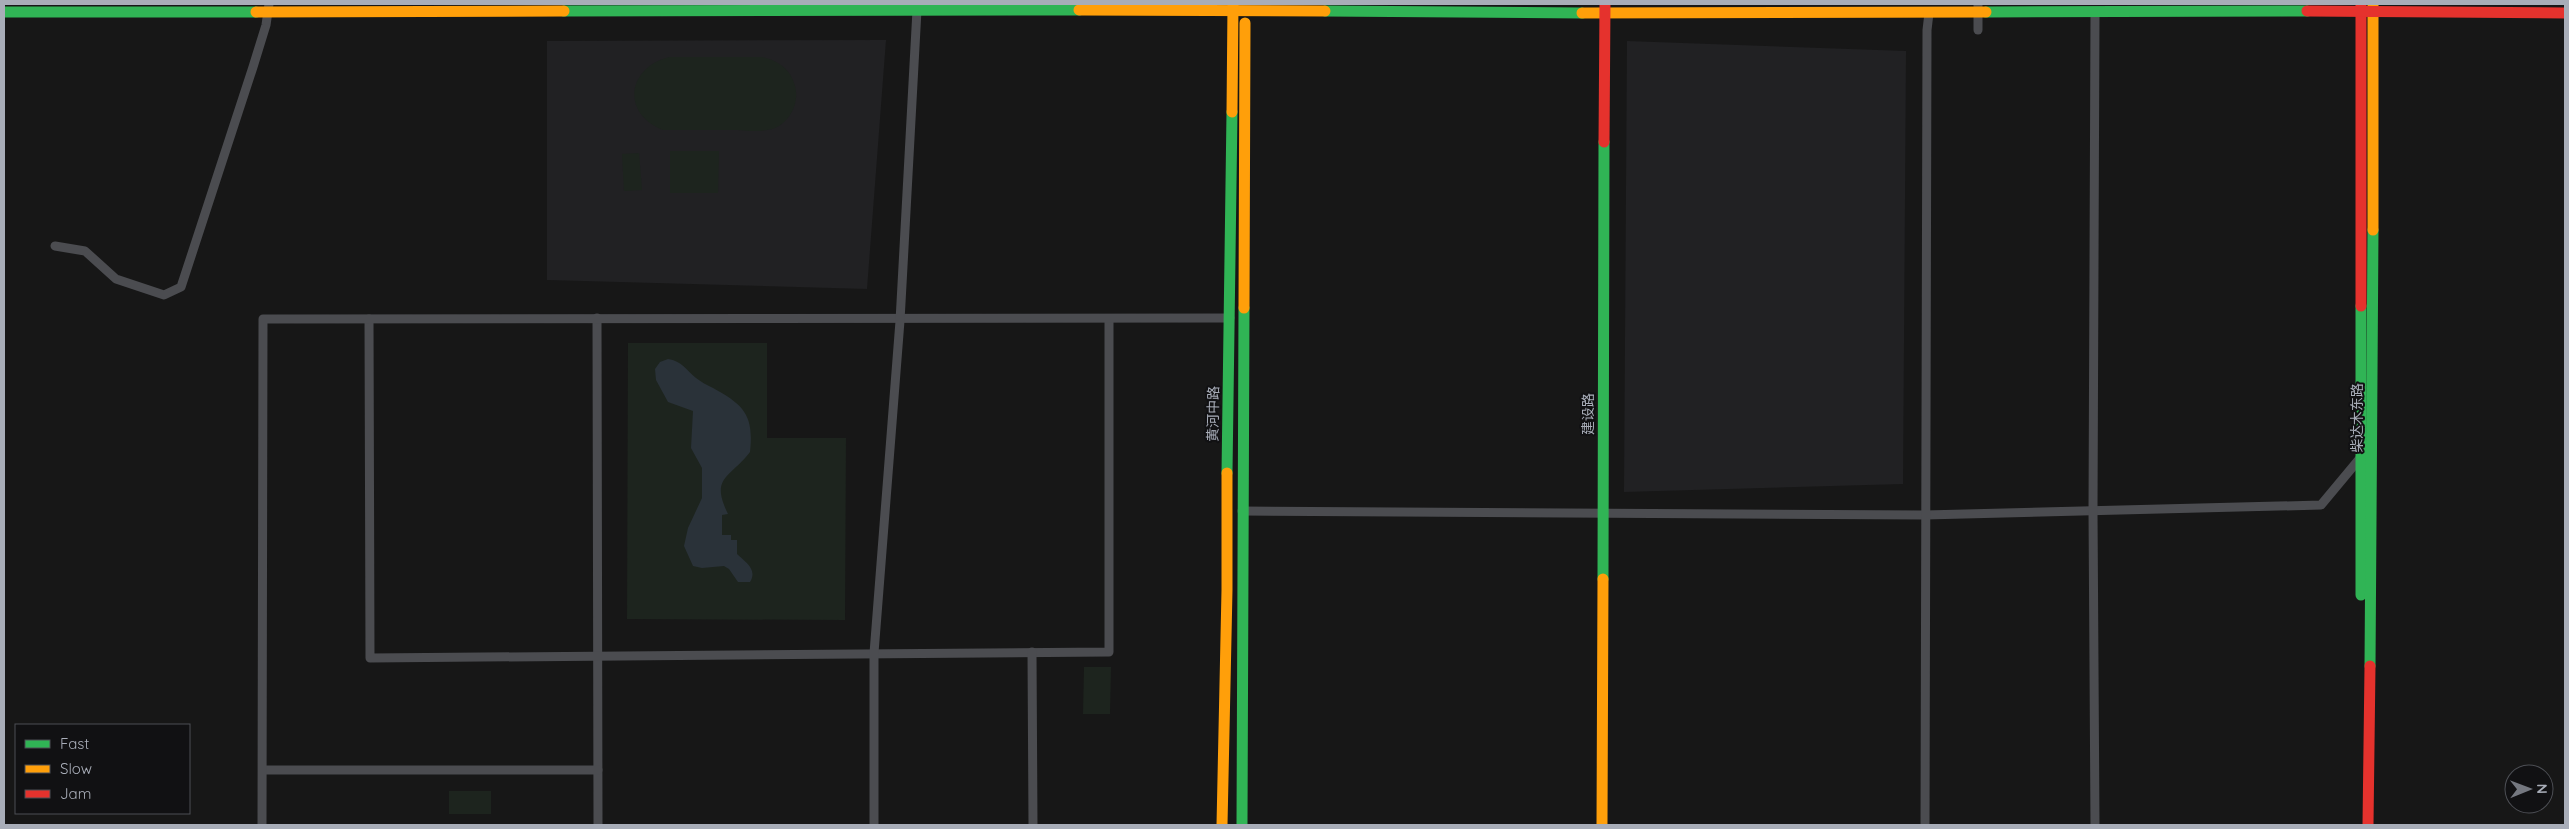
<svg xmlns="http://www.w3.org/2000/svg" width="2569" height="829" font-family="Quicksand,'Noto Sans SC',sans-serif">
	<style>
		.built { fill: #212123 }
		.green { fill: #1d241e }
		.water { fill: #2a3239 }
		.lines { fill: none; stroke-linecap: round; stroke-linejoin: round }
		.street { stroke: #4b4c50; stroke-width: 9 }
		.fast { stroke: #30b455; stroke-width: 11 }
		.slow { stroke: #ff9f0a; stroke-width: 11 }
		.jam { stroke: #e5322d; stroke-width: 11 }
		.labels { text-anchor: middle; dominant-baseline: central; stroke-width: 4; stroke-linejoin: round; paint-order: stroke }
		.street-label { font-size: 14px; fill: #a8adb8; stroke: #111113 }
	</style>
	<rect width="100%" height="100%" fill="#171717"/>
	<g class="built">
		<polygon points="886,40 867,289 547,280 547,41"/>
		<polygon points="1627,41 1906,51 1903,484 1624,492"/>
	</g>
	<g class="green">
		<path d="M 669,57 L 762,57 C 777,60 791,69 795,86 C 800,103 789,124 772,129 C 761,132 748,131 737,130 C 712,130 688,130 663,130 C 621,113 627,68 669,57 Z"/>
		<polygon points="670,151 719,151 718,193 670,193"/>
		<polygon points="639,153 642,190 624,191 622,154"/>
		<polygon points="628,343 767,343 767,438 846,438 845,620 627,619"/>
		<polygon points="1084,667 1111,667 1110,714 1083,714"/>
		<rect x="449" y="791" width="42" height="23"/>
	</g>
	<path class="water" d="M 668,359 C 682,361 686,370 696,378 C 701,382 707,385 713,388 C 744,405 754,415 750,452 C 729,479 710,477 728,514 L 722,515 L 722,535 L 731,535 L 731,540 L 737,540 L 737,554 C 745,562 758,569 750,582 L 738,582 L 729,569 L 724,566 L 702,568 L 693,566 L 684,546 L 688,528 L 702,498 L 702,468 L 691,448 L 693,411 L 668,402 L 656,380 L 655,369 L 660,362 Z"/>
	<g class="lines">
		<g class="street">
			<polyline points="1978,30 1978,4"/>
			<polyline points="55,246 85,251 116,279 164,295 181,287 253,67 266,25 269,4"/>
			<polyline points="597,318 598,825"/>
			<polyline points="369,319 370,658 1109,652 1109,319"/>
			<polyline points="1242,511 1925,515 2321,505 2361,457"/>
			<polyline points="1032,652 1033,825"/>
			<polyline points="263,770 598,770"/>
			<path d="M 262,825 L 263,319 C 585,318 907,320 1230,318"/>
			<polyline points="874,825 874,653 900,321 917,10"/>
			<polyline points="1925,825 1927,30 1929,13"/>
			<polyline points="2095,825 2093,511 2095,13"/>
		</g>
		<g class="fast">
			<polyline points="564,11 1079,10"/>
			<polyline points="1325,11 1582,13"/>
			<polyline points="4,12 256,12"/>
			<polyline points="1986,12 2307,11"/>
			<polyline points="2361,306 2361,595"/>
			<polyline points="1227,473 1232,112"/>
			<polyline points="1603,579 1604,142"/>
			<polyline points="2370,666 2373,230"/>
			<polyline points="1242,825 1244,308"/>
		</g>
		<g class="slow">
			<polyline points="2373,4 2373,230"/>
			<polyline points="1079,10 1325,11"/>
			<polyline points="256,12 564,11"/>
			<polyline points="1582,13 1986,12"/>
			<polyline points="1232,112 1233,4"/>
			<polyline points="1244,308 1245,23"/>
			<polyline points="1222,825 1227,590 1227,473"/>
			<polyline points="1602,825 1603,579"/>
		</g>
		<g class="jam">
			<polyline points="2361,4 2361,306"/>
			<polyline points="2307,11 2565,13"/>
			<polyline points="1604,142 1605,4"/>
			<polyline points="2368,825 2370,666"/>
		</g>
	</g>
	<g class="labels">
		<g class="street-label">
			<text transform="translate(1213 414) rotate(-89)">黄河中路</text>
			<text transform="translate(1588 414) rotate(-90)">建设路</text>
			<text transform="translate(2357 418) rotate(-90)">柴达木东路</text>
		</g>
	</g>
	<rect width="2569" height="829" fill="none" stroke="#a8adb8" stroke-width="10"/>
	<rect x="15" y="724" width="175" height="90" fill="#111113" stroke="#4d4f55"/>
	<rect x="25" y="740" width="25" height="8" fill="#30b455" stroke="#4d4f55"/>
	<text x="60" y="749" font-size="15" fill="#a8adb8">Fast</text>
	<rect x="25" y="765" width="25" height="8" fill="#ff9f0a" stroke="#4d4f55"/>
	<text x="60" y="774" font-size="15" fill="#a8adb8">Slow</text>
	<rect x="25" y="790" width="25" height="8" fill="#e5322d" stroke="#4d4f55"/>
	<text x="60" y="799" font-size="15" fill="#a8adb8">Jam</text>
	<g transform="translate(2529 789) rotate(89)"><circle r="24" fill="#111113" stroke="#4d4f55"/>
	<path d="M0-4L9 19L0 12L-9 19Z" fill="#757880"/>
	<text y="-8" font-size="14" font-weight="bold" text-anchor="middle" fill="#a8adb8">N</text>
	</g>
</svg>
